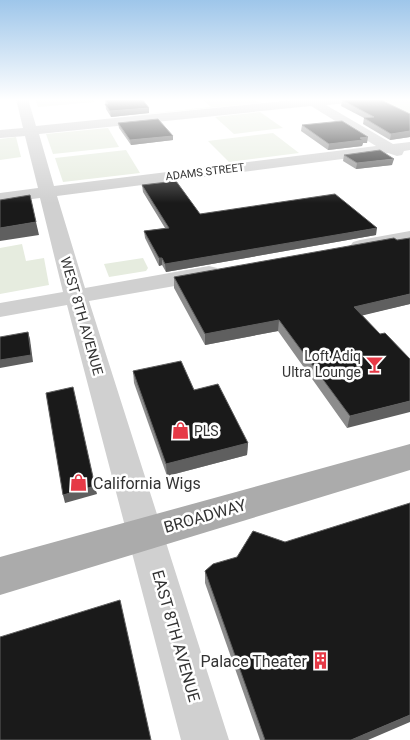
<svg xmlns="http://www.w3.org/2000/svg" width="410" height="740" font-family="Roboto,sans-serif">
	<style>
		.green { fill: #e6ecdf }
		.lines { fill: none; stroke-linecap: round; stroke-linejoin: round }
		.minor { fill: #d0d0d0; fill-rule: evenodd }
		.major { fill: #ababab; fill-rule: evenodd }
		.wall { fill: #8c8c8c }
		.shaded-wall { fill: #5f5f5f }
		.building { fill: #1a1a1a; stroke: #5f5f5f }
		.labels { text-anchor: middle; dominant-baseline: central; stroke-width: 5; stroke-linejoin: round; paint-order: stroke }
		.far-street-label { font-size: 11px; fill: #333; stroke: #fff }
		.street-label { font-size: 14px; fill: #333; stroke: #fff }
		.poi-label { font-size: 14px; fill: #333; stroke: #fff; text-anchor: end }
		.near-poi-label { font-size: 16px; fill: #333; stroke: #fff; text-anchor: start }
		.near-street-label { font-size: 16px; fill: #333; stroke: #fff }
	</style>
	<rect width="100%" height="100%" fill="#fff"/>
	<g class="green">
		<polygon points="35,99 93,99 95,102 38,107"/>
		<polygon points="202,99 254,99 261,103 125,116 211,107"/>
		<polygon points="410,99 410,113 406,113 379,100"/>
		<polygon points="260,112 283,128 234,134 215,117"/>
		<polygon points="108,128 119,147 53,154 46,134"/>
		<polygon points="273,133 299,153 229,162 208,141"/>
		<polygon points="16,137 21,157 0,160 0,139"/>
		<polygon points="126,150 140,173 63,182 55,158"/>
		<polygon points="22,244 26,261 44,258 49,285 0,294 0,248"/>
		<polygon points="143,258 148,268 146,271 109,277 104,264"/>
	</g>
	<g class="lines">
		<g class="minor">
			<path d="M 16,99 L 28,99 L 36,126 L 304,99 L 355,99 L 349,103 L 326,105 L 393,144 L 410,142 L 410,150 L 404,151 L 402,155 L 397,156 L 388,153 L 57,196 L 85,288 L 209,266 L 217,268 L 220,273 L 217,278 L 209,280 L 89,301 L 229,740 L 181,740 L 67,305 L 0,317 L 0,303 L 63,292 L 40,198 L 0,203 L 0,193 L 38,188 L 25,136 L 0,138 L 0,130 L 23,128 ZM 311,106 L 376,146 L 54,186 L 39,134 Z"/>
			<polygon points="410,231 410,243 360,252 353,250 350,246 353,242 360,240"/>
		</g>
		<polygon class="major" points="410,444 410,470 0,595 0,557"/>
	</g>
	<g class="wall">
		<polygon points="105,99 149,113 111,117 106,109"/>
		<polygon points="342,100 410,114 410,137 390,140 363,124 364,118 341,106"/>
		<polygon points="118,123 173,136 173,140 131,145 119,128"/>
		<polygon points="302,125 367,143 363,143 362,146 328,150 301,131"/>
		<polygon points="344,155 392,165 356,169 343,161"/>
		<polygon points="142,185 200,214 376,235 166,272 162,265 159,266 145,238 144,231 165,228 143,192"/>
		<polygon points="174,277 410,304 362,315 380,334 347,428 278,331 205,345 174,288"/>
		<polygon points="133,371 194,390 248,443 247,455 167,476 134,383"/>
		<polygon points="205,571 368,740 260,740 205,583"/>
	</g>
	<g class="shaded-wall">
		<polygon points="149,108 149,113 111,117 110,111"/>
		<polygon points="410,131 410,137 390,140 391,134"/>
		<polygon points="173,136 173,140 131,145 130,140"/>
		<polygon points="368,137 367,143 363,143 362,146 328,150 329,144"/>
		<polygon points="394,159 392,165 356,169 357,163"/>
		<polygon points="36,222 39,235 0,241 0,228"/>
		<polygon points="377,228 376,235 166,272 165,264"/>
		<polygon points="159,258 162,258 162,265 159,266"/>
		<polygon points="410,294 410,304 352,318 354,307"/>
		<polygon points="279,320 278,331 205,345 205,334"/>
		<polygon points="28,332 30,339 33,362 0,368 0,360"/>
		<polygon points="410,401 410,412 347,428 350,416"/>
		<polygon points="248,443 247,455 167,476 166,464"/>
		<polygon points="95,486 97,494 65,503 63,495"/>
		<polygon points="410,715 410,722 368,740 351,740"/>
	</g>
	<g class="building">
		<polygon points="105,99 142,99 149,108 110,111 105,104 108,104"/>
		<polygon points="349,99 379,99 410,114 410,131 391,134 364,118 374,117 342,100"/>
		<polygon points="158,119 173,136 130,140 118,123"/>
		<polygon points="342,121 368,137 360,138 363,140 329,144 302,125"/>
		<polygon points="380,150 394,159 357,163 344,155"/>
		<polygon points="176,181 200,214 335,194 377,228 165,264 162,258 159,258 144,231 169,228 142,185"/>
		<polygon points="30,195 36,222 0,228 0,200"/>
		<polygon points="394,238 397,240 410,238 410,294 354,307 380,334 385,333 410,359 410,401 350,416 279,320 205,334 174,277"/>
		<polygon points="28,332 31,355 0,360 0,337"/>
		<polygon points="181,361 194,390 218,384 248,443 166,464 133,371"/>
		<polygon points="73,387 95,486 63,495 46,393"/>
		<polygon points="410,503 410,715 351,740 265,740 205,571 213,564 237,557 253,531 285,542"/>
		<polygon points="120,600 151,740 0,740 0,637"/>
	</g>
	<linearGradient id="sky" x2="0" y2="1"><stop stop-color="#9ec6ea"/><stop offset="0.49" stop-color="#fff"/><stop offset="1" stop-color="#fff" stop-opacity="0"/></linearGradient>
	<rect width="410" height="203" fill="url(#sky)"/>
	<defs>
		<symbol id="bar-bare" viewBox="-9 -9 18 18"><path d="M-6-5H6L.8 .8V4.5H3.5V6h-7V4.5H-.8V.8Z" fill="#e63946" stroke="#fff" stroke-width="2.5" paint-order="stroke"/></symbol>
		<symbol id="shop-bare" viewBox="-9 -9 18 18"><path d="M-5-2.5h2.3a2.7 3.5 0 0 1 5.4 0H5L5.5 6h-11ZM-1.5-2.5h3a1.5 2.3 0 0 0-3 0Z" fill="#e63946" stroke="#fff" stroke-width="2.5" paint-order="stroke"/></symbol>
		<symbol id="building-bare" viewBox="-9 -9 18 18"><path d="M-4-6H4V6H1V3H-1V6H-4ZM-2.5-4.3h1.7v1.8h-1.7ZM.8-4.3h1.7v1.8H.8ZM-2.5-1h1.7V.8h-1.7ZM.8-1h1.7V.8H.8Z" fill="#e63946" stroke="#fff" stroke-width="2.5" paint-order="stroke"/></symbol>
	</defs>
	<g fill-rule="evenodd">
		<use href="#bar-bare" x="362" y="352" width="25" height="25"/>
		<use href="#shop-bare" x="168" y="418" width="25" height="25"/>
		<use href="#shop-bare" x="66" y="470" width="25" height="25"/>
		<use href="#building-bare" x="308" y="648" width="25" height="25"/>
	</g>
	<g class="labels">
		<g class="far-street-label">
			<text transform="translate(205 172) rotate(-7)">ADAMS STREET</text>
		</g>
		<g class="street-label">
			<text transform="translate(82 316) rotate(74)">WEST 8TH AVENUE</text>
		</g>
		<g class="poi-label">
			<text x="361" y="356">Loft Adiq<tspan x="361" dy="16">Ultra Lounge</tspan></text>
			<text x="194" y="431" text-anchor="start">PLS</text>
		</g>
		<g class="near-poi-label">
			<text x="93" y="483">California Wigs</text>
			<text x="307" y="661" text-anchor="end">Palace Theater</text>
		</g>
		<g class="near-street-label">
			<text transform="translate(205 516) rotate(-16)">BROADWAY</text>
			<text transform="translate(176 636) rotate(74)">EAST 8TH AVENUE</text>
		</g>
	</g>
</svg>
